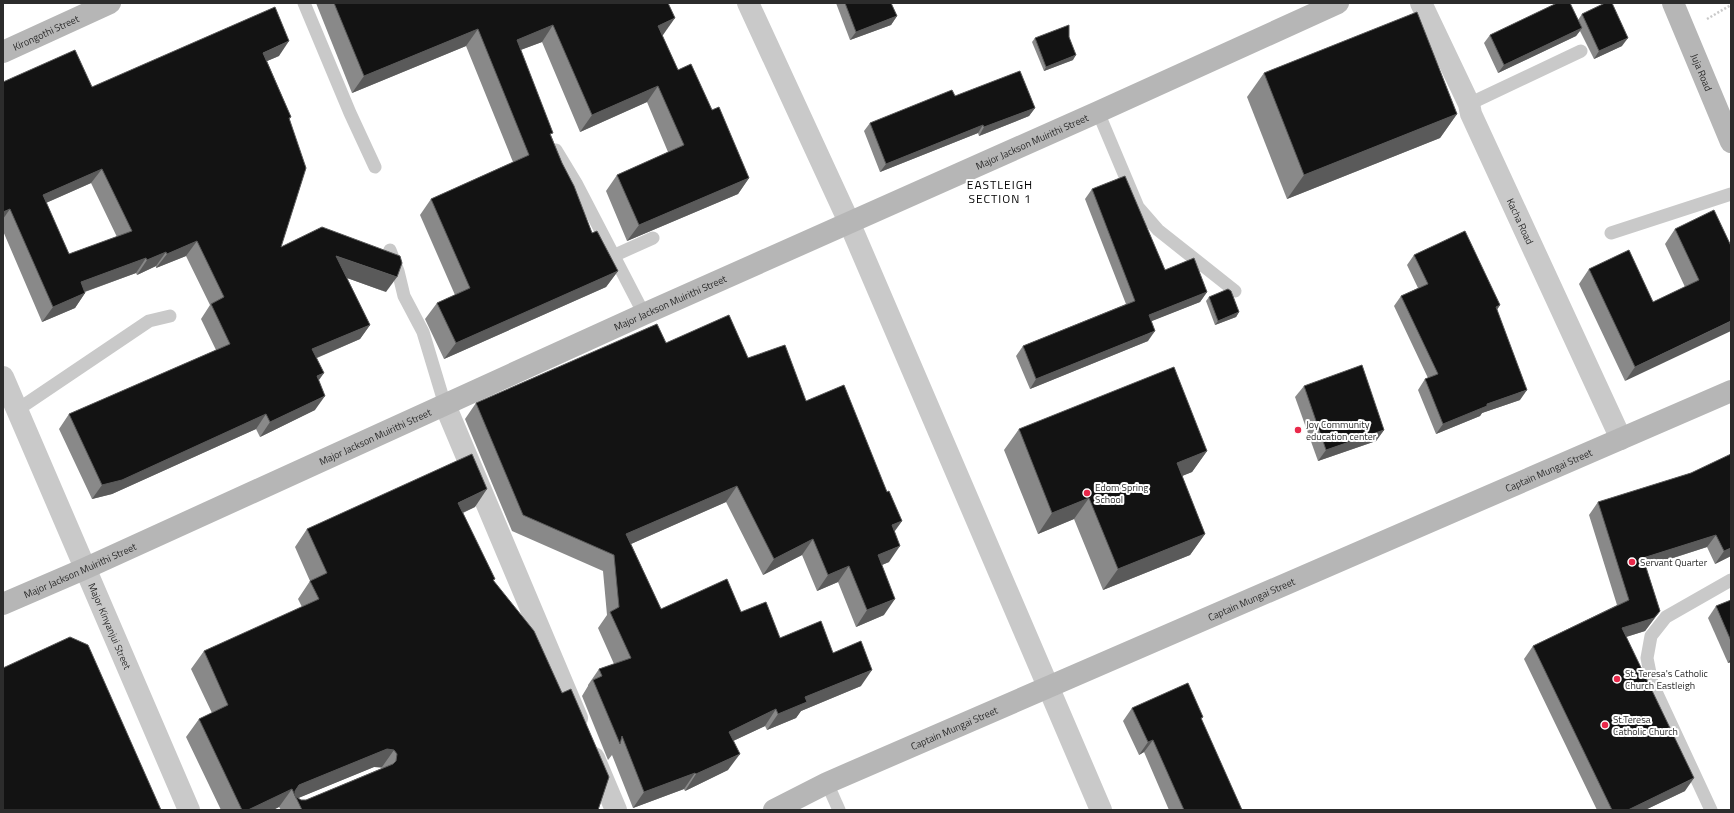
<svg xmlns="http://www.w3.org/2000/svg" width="1734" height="813" font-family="'Titillium Web',sans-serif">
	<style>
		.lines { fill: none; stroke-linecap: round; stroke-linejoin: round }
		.path { stroke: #c9c9c9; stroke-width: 2.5; stroke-dasharray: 2 2; stroke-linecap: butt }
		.lane { stroke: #c9c9c9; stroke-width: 13 }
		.street { stroke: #c9c9c9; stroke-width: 22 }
		.secondary { stroke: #b6b6b6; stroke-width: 22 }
		.wall { fill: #898989; fill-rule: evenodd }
		.shaded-wall { fill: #5a5a5a }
		.building { fill: #131313; stroke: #5a5a5a; fill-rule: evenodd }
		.poi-dot { fill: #e9294b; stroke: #fff; stroke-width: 1.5 }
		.labels { text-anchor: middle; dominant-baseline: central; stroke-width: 4; stroke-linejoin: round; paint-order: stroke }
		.street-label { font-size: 10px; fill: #2c2c2c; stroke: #fff }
		.poi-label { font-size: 10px; fill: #2c2c2c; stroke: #fff; text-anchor: start }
		.quarter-label { font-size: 12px; letter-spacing: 1px; fill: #000; stroke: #fff }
	</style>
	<rect width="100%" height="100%" fill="#fff"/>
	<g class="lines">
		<polyline class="path" points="1707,19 1731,5"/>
		<g class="lane">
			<polyline points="304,3 350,113 375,167"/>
			<polyline points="1469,104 1581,51"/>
			<polyline points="1098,112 1138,207 1158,230 1235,291"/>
			<polyline points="556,150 576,183 644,314"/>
			<polyline points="1611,233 1731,194"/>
			<polyline points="390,250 398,271 404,296 423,332 445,405"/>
			<polyline points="613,256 653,238"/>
			<polyline points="17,410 149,321 170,316"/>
			<polyline points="827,783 839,810"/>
			<polyline points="1711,810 1652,683 1647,658 1651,636 1666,617 1731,580"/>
		</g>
		<g class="street">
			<polyline points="748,3 849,222 1101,810"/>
			<path id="s1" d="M 1421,3 L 1469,104 L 1471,114 L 1621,439"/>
			<path id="s2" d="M 3,377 L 189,810"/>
			<polyline points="445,405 577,718"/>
			<polyline points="594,758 616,810"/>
		</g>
		<g class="secondary">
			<path id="s3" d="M 1673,3 L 1731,142"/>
			<path id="s4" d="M 3,52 L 110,3"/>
			<path id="s5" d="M 3,604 L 84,569 L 644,314 L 1098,112 L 1338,3"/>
			<path id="s6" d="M 774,810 L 827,783 L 1731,391"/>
		</g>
	</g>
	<g class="wall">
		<polygon points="316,3 668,3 663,35 662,35 678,70 712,110 749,178 738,194 627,241 606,191 617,175 668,152 647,102 580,132 542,42 520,50 551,135 562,163 592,233 618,271 606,287 444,359 425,319 437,303 455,295 420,215 431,199 513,162 466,46 352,93"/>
		<polygon points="836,3 891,3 897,16 891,25 850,40"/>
		<polygon points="1582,14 1622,46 1594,59 1580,31 1576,36 1498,73 1484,43 1490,35 1578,20"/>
		<polygon points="1069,37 1073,60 1044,71 1032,42 1035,38"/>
		<path d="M 279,56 L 267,61 L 291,117 L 289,120 L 281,247 L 386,292 L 347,278 L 370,325 L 360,339 L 317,358 L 318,381 L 315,410 L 260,437 L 256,429 L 112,494 L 92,499 L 59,429 L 69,414 L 216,350 L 201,319 L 210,305 L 186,256 L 156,268 L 156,266 L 137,275 L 136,273 L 85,292 L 85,293 L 75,308 L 42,322 L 3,231 L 3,82 L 92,87 ZM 91,183 L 117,237 L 69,254 L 46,203 Z"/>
		<polygon points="1264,73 1457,114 1440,138 1287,199 1247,97"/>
		<polygon points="955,96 1035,108 1029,116 979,136 978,133 880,172 864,131 870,123"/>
		<polygon points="1092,189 1165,270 1207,292 1200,302 1151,321 1148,341 1030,389 1016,356 1023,346 1126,304 1085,199"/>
		<polygon points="1675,229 1731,246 1625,381 1579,284 1589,269 1653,302 1685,287 1665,244"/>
		<polygon points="1414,255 1500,305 1497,310 1520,400 1482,413 1480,416 1436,434 1418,390 1425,379 1428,378 1394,306 1401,296 1418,288 1407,265"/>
		<polygon points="1209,297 1239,312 1236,317 1215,325 1206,301"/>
		<polygon points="666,343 748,358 806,401 887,492 902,521 895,531 889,562 882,565 884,615 856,627 838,582 817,591 802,555 763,575 726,502 631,544 661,609 741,612 780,638 833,653 861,686 801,711 796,718 767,730 765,726 733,741 728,770 685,791 684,789 633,808 612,755 608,760 582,696 588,686 588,685 599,669 614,664 598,628 607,615 603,571 512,531 465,419 476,403"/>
		<polygon points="1304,386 1384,430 1376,441 1318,461 1295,397"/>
		<polygon points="1019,429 1207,451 1192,472 1182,476 1205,534 1190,555 1103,590 1074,519 1038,534 1004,450"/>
		<polygon points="1691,473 1731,556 1715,564 1707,547 1646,567 1660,611 1645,631 1626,637 1685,791 1645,810 1597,810 1524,659 1533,646 1617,605 1589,515 1598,502"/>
		<path d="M 475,507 L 463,513 L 598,810 L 281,810 L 279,807 L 273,810 L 221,810 L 186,737 L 199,719 L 212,713 L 191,669 L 204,651 L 302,607 L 298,599 L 310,581 L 295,547 L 307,529 ZM 374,767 L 382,768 L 306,800 L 301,800 L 298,798 Z"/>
		<polygon points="1731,600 1731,662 1728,663 1708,618 1716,606"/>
		<polygon points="1132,708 1203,717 1201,720 1242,810 1169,810 1144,752 1139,755 1123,721"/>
	</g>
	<g class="shaded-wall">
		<polygon points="897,16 891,25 850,40 856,32"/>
		<polygon points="675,18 663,35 647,42 658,26"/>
		<polygon points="553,25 542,42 505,56 517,40"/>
		<polygon points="1582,28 1576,36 1498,73 1504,65"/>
		<polygon points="478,29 466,46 352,93 364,76"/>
		<polygon points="1628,38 1622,46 1594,59 1599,51"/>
		<polygon points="289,41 279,56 253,67 263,53"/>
		<polygon points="1076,55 1073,60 1044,71 1046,67"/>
		<polygon points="658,86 647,102 580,132 592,115"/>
		<polygon points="1035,108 1029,116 979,136 984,127"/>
		<polygon points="1457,114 1440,138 1287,199 1304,175"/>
		<polygon points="983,125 978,133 880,172 886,164"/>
		<polygon points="102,169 91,183 32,209 43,195"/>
		<polygon points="749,178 738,194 627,241 639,225"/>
		<polygon points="10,209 3,219 3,212"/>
		<polygon points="197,241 186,256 156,268 167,254"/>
		<polygon points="166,252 156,266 137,275 147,260"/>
		<polygon points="336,256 397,277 386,292 325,270"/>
		<polygon points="146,258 136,273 70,297 81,282"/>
		<polygon points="618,271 606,287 444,359 456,343"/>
		<polygon points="1207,292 1200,302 1142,325 1149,315"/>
		<polygon points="85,293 75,308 42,322 53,307"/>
		<polygon points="1500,305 1493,315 1496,307"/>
		<polygon points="1239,312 1236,317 1215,325 1218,321"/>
		<polygon points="1731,321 1731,331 1625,381 1635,367"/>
		<polygon points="370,325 360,339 302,364 312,349"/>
		<polygon points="1155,331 1148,341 1030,389 1036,379"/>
		<polygon points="324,373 314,387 317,376"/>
		<polygon points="1527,390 1520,400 1482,413 1480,416 1436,434 1443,424 1487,404"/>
		<polygon points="325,396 315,410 260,437 270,422"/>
		<polygon points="266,414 256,429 112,494 92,499 102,485"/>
		<polygon points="1384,430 1376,441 1318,461 1326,450"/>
		<polygon points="1207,451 1192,472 1162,484 1177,463"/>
		<polygon points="737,486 726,502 615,551 626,534"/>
		<polygon points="487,489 475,507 446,520 458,503"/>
		<polygon points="1089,498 1074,519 1038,534 1052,513"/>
		<polygon points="902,521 890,537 892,525"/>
		<polygon points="1205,534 1190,555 1103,590 1118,569"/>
		<polygon points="1716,535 1707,547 1635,570 1643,558"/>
		<polygon points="813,539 802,555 763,575 774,559"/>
		<polygon points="900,546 889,562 867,571 878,555"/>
		<polygon points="1731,548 1731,556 1715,564 1724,551"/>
		<polygon points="849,566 838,582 817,591 828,575"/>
		<polygon points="895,599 884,615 856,627 867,610"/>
		<polygon points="1660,611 1645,631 1613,641 1622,628"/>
		<polygon points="1731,658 1731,662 1728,663"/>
		<polygon points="872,670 861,686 801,711 796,718 767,730 778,714 805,697"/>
		<polygon points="776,709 765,726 718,748 729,732"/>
		<polygon points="1153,740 1144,752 1139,755 1148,742"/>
		<polygon points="387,749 394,750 382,767 374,767 296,799 293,792 299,785"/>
		<polygon points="740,754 728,770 685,791 696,774"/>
		<polygon points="695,773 684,789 633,808 644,792"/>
		<polygon points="1694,778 1685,791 1645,810 1628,810"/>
		<polygon points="292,789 279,807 273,810 248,810"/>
	</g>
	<g class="building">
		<polygon points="334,3 668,3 675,18 658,26 678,70 691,64 712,110 719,107 749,178 639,225 617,175 684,145 658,86 592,115 553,25 517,40 553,133 550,134 562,163 574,186 592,233 597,231 618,271 456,343 437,303 470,288 431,199 529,155 478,29 364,76"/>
		<polygon points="845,3 891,3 897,16 856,32"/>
		<polygon points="1557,3 1570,3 1582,28 1504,65 1490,35"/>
		<polygon points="1605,3 1612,3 1628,38 1599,51 1582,14"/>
		<path d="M 275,7 L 289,41 L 263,53 L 291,117 L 289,118 L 306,168 L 281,247 L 322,227 L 400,256 L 402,263 L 397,277 L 336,256 L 370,325 L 312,349 L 324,373 L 317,376 L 325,396 L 270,422 L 266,414 L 122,480 L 102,485 L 69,414 L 230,344 L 211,304 L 224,297 L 197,241 L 167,254 L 166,252 L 147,260 L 146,258 L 81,282 L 85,293 L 53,307 L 10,209 L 3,212 L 3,82 L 75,50 L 92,87 ZM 102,169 L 132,231 L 69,254 L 43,195 Z"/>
		<polygon points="1417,12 1457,114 1304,175 1264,73"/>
		<polygon points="1069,25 1069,37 1076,55 1046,67 1035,38"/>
		<polygon points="1020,71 1035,108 984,127 983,125 886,164 870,123 952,90 955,96"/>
		<polygon points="1125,176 1165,270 1194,258 1207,292 1149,315 1155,331 1036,379 1023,346 1135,301 1092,189"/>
		<polygon points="1714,210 1731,246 1731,321 1635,367 1589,269 1629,250 1653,302 1699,280 1675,229"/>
		<polygon points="1465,231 1500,305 1496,307 1527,390 1487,404 1487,406 1443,424 1425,379 1438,374 1401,296 1428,284 1414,255"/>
		<polygon points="1228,289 1231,291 1239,312 1218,321 1209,297"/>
		<polygon points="729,315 748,358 785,345 806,401 844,385 887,492 889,491 902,521 892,525 900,546 878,555 895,599 867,610 849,566 828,575 813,539 774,559 737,486 626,534 661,609 727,579 741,612 766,602 780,638 821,621 833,653 861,641 872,670 805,697 807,702 778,714 776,709 729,732 740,754 696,774 695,773 644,792 622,736 620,744 593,680 602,676 599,669 631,658 610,612 619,607 614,555 523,515 476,403 657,324 666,343"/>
		<polygon points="1362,365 1384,430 1326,450 1304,386"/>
		<polygon points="1174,367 1207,451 1177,463 1205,534 1118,569 1089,498 1052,513 1019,429"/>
		<path d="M 472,454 L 487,489 L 458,503 L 495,579 L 493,580 L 534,631 L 562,693 L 571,689 L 609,777 L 598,810 L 302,810 L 292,789 L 248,810 L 242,810 L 199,719 L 228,705 L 204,651 L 319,599 L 310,581 L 327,573 L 307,529 ZM 387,749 L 394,750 L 397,754 L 396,761 L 393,764 L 306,800 L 301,800 L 295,796 L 295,791 L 299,785 Z"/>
		<polygon points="1731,454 1731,548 1724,551 1716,535 1643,558 1660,611 1654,618 1622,628 1694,778 1628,810 1612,810 1533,646 1629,600 1598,502 1691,473"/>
		<polygon points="1731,600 1731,641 1716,606"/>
		<polygon points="70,637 88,645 161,810 3,810 3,668"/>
		<polygon points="1188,683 1203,717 1201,718 1242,810 1184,810 1153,740 1148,742 1132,708"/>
	</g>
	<g class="poi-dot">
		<circle cx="1298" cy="430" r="4"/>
		<circle cx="1087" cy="493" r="4"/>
		<circle cx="1632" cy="562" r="4"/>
		<circle cx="1617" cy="679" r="4"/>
		<circle cx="1605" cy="725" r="4"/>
	</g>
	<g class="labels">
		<g class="street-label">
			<text stroke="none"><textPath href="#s4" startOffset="47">Kirongothi Street</textPath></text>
			<text stroke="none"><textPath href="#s3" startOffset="75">Juja Road</textPath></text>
			<text stroke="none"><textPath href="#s5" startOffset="1128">Major Jackson Muirithi Street</textPath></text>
			<text stroke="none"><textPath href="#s1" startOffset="240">Kacha Road</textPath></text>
			<text stroke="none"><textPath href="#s5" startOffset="732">Major Jackson Muirithi Street</textPath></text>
			<text stroke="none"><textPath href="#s5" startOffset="408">Major Jackson Muirithi Street</textPath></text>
			<text stroke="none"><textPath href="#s6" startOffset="846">Captain Mungai Street</textPath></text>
			<text stroke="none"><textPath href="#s5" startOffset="84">Major Jackson Muirithi Street</textPath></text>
			<text stroke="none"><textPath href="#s6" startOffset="522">Captain Mungai Street</textPath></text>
			<text stroke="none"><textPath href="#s2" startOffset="271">Major Kinyanjui Street</textPath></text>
			<text stroke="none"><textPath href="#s6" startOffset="198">Captain Mungai Street</textPath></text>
		</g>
		<g class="poi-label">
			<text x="1306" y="424">Joy Community<tspan x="1306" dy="12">education center</tspan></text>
			<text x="1095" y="487">Edom Spring<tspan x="1095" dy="12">School</tspan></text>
			<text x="1640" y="562">Servant Quarter</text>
			<text x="1625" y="673">St. Teresa's Catholic<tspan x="1625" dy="12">Church Eastleigh</tspan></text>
			<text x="1613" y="719">St.Teresa<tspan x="1613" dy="12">Catholic Church</tspan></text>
		</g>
		<g class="quarter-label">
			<text x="1000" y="184">EASTLEIGH<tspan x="1000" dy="14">SECTION 1</tspan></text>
		</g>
	</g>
	<rect width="1734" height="813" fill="none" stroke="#2c2c2c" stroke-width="8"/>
</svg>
